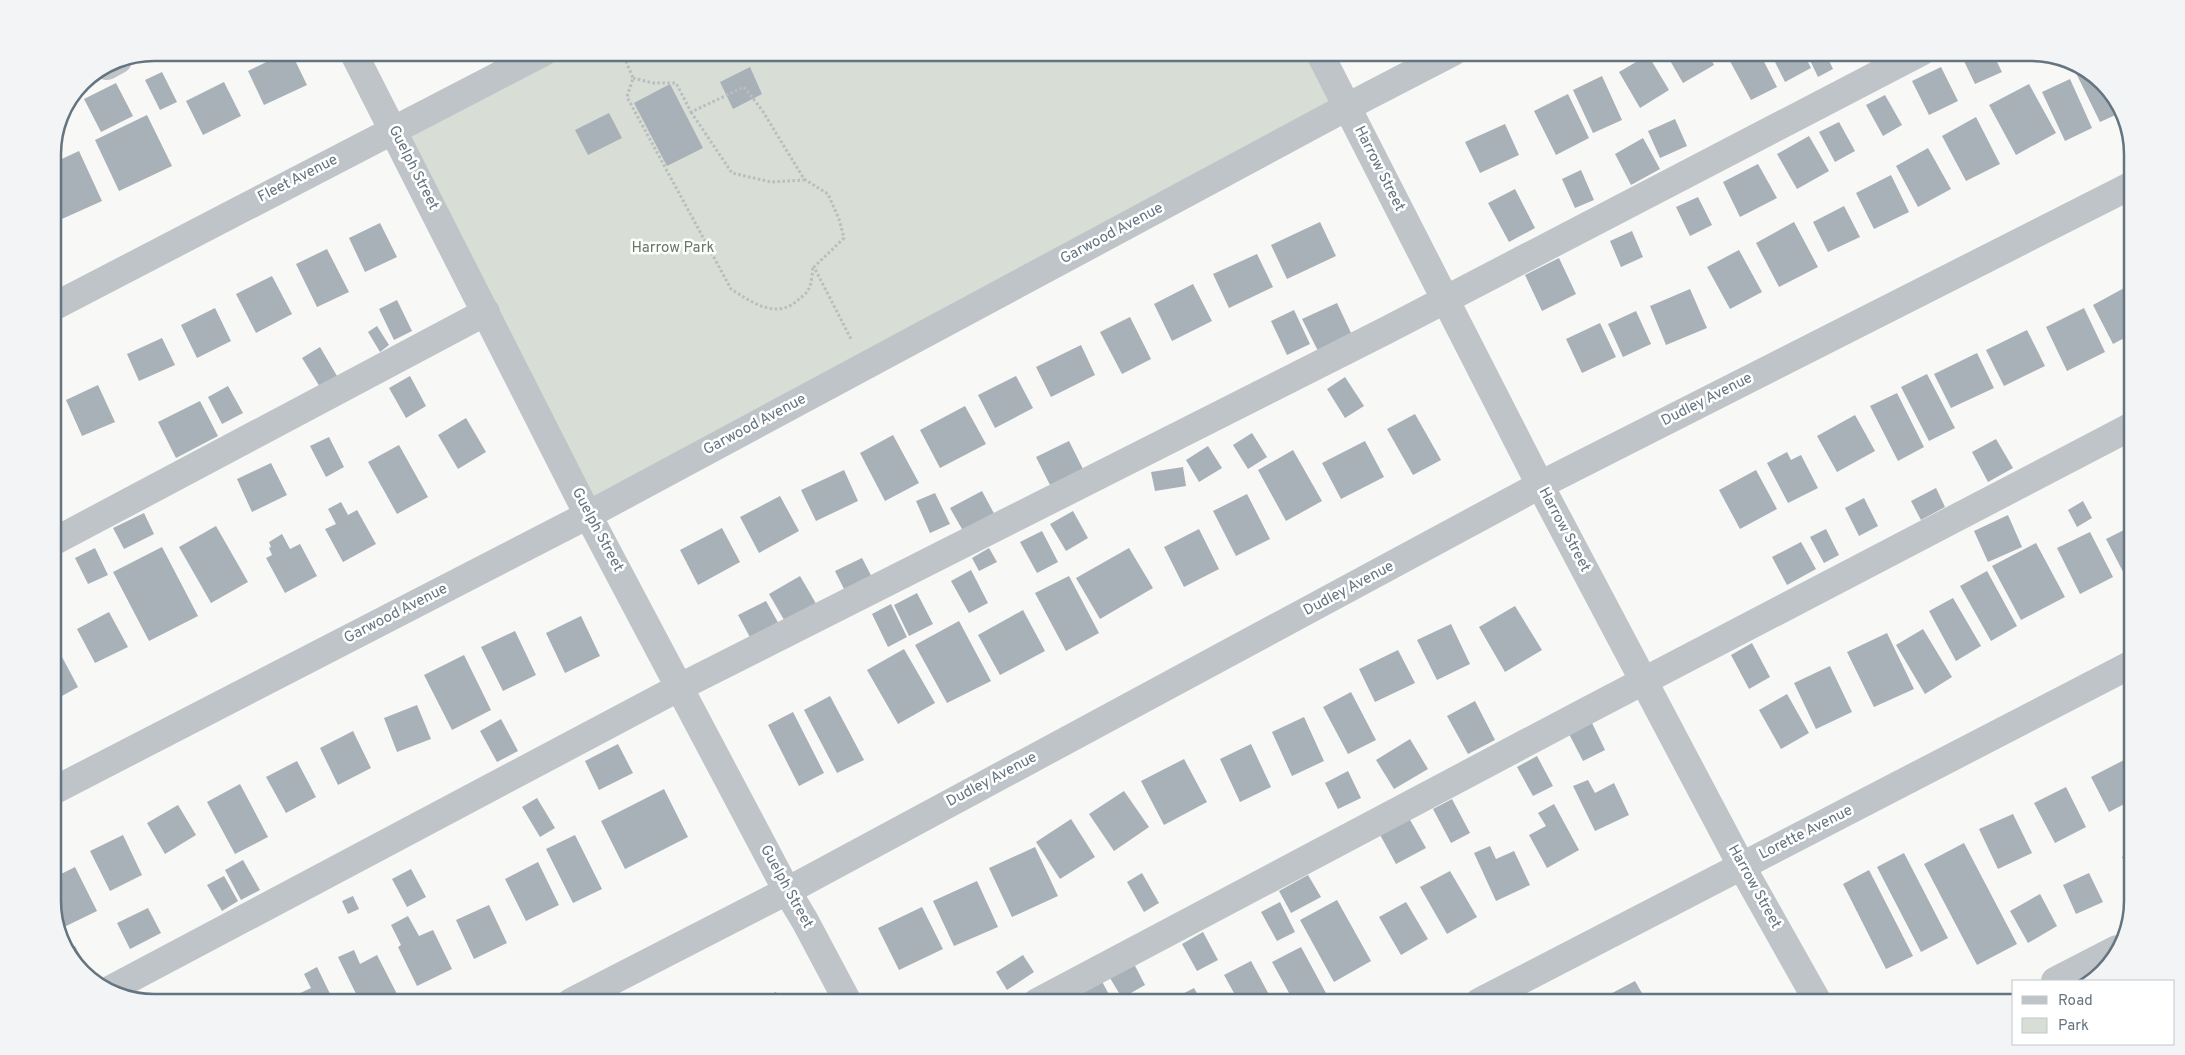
<svg xmlns="http://www.w3.org/2000/svg" width="2185" height="1055" font-family="Overpass,sans-serif">
	<style>
		.green { fill: #d8ddd5 }
		.building { fill: #a8b1b7 }
		.lines { fill: none; stroke-linecap: round; stroke-linejoin: round }
		.path { stroke: #babdc0; stroke-width: 3; stroke-dasharray: 2.5 2.5; stroke-linecap: butt }
		.minor { stroke: #bfc4c8; stroke-width: 28 }
		.labels { text-anchor: middle; dominant-baseline: central; stroke-width: 5; stroke-linejoin: round; paint-order: stroke }
		.street-label { font-size: 15px; fill: #647480; stroke: #fff }
		.park-label { font-size: 15px; fill: #677863; stroke: #fff }
		.rim { fill: none; stroke: #647480; stroke-width: 2.5 }
	</style>
	<rect width="100%" height="100%" fill="#f8f8f6"/>
	<polygon class="green" points="544,52 1319,53 1347,107 588,515 394,130"/>
	<g class="building">
		<polygon points="287,52 291,52 307,85 264,105 248,71"/>
		<polygon points="1665,52 1707,52 1714,65 1683,83"/>
		<polygon points="1725,52 1759,52 1777,87 1751,100"/>
		<polygon points="1770,52 1803,52 1811,68 1785,82"/>
		<polygon points="1806,52 1825,52 1833,69 1818,77"/>
		<polygon points="1972,52 1992,52 2002,72 1975,84 1962,57"/>
		<polygon points="2019,52 2030,52 2037,54 2023,60"/>
		<polygon points="1648,55 1669,90 1640,108 1619,72"/>
		<polygon points="750,67 762,94 733,109 720,82"/>
		<polygon points="1941,67 1958,101 1929,115 1912,81"/>
		<polygon points="2079,68 2115,98 2120,113 2100,122 2075,71"/>
		<polygon points="162,72 177,102 160,110 145,80"/>
		<polygon points="1602,76 1622,120 1593,133 1573,90"/>
		<polygon points="2070,79 2092,128 2065,141 2042,92"/>
		<polygon points="224,82 241,116 203,135 186,101"/>
		<polygon points="116,83 133,116 101,132 84,99"/>
		<polygon points="670,84 703,148 667,166 634,103"/>
		<polygon points="2029,84 2056,133 2016,155 1989,105"/>
		<polygon points="1568,94 1589,138 1556,155 1534,111"/>
		<polygon points="1885,95 1902,125 1883,136 1866,105"/>
		<polygon points="609,113 622,138 588,155 575,130"/>
		<polygon points="147,115 172,166 119,191 95,140"/>
		<polygon points="1976,117 2000,164 1966,181 1942,136"/>
		<polygon points="1675,119 1687,146 1660,158 1648,131"/>
		<polygon points="1839,122 1855,151 1835,162 1819,132"/>
		<polygon points="1505,124 1519,155 1480,173 1465,142"/>
		<polygon points="1809,136 1829,171 1797,189 1777,154"/>
		<polygon points="1643,138 1660,169 1631,185 1615,154"/>
		<polygon points="1928,148 1951,189 1918,207 1896,166"/>
		<polygon points="79,151 102,201 53,223 53,163"/>
		<polygon points="1758,164 1777,198 1740,217 1723,182"/>
		<polygon points="1581,170 1594,200 1575,208 1562,179"/>
		<polygon points="1891,175 1909,212 1874,229 1856,193"/>
		<polygon points="1515,189 1535,228 1509,242 1488,203"/>
		<polygon points="1698,197 1712,225 1690,236 1676,207"/>
		<polygon points="1844,206 1860,237 1828,252 1813,222"/>
		<polygon points="1320,222 1336,256 1287,279 1271,245"/>
		<polygon points="1794,222 1818,267 1779,287 1756,243"/>
		<polygon points="380,223 397,257 365,272 349,238"/>
		<polygon points="1632,231 1643,257 1621,267 1610,241"/>
		<polygon points="327,249 349,292 317,307 296,264"/>
		<polygon points="1739,250 1762,292 1730,309 1707,267"/>
		<polygon points="1257,254 1273,287 1229,308 1213,274"/>
		<polygon points="1559,258 1576,294 1542,311 1525,275"/>
		<polygon points="272,276 292,314 256,333 236,294"/>
		<polygon points="1193,284 1212,321 1172,341 1154,304"/>
		<polygon points="2126,287 2132,298 2132,334 2113,344 2093,305"/>
		<polygon points="1690,289 1707,328 1666,345 1650,306"/>
		<polygon points="397,300 412,331 394,340 379,309"/>
		<polygon points="1337,303 1352,335 1318,351 1302,319"/>
		<polygon points="215,308 231,341 197,358 181,325"/>
		<polygon points="2084,308 2105,352 2067,371 2046,327"/>
		<polygon points="1294,310 1310,344 1287,355 1271,321"/>
		<polygon points="1636,311 1651,344 1623,357 1608,324"/>
		<polygon points="1130,317 1151,359 1122,374 1100,332"/>
		<polygon points="1600,323 1616,357 1582,373 1566,339"/>
		<polygon points="377,326 389,345 380,352 368,332"/>
		<polygon points="2027,330 2045,366 2004,386 1986,350"/>
		<polygon points="162,338 175,365 139,381 127,354"/>
		<polygon points="1081,345 1095,375 1051,397 1036,367"/>
		<polygon points="320,347 337,376 320,387 302,358"/>
		<polygon points="1977,353 1994,388 1951,408 1934,374"/>
		<polygon points="1927,374 1955,428 1929,441 1901,387"/>
		<polygon points="410,376 426,406 406,418 389,388"/>
		<polygon points="1016,376 1033,408 995,428 978,395"/>
		<polygon points="1345,377 1364,406 1345,418 1327,389"/>
		<polygon points="98,385 115,422 82,436 66,400"/>
		<polygon points="228,386 243,413 222,424 208,397"/>
		<polygon points="1897,393 1924,447 1898,461 1870,406"/>
		<polygon points="200,401 218,436 176,458 158,422"/>
		<polygon points="965,406 986,444 940,468 920,430"/>
		<polygon points="1415,414 1441,460 1413,475 1387,429"/>
		<polygon points="1855,415 1875,451 1837,472 1817,436"/>
		<polygon points="466,418 486,452 458,469 438,435"/>
		<polygon points="1252,433 1267,457 1248,469 1233,445"/>
		<polygon points="893,435 919,483 885,501 860,453"/>
		<polygon points="329,437 344,467 326,477 310,446"/>
		<polygon points="53,438 61,456 53,460"/>
		<polygon points="1996,439 2013,468 1988,482 1972,452"/>
		<polygon points="1069,441 1085,473 1052,489 1036,457"/>
		<polygon points="1365,441 1384,477 1341,499 1322,463"/>
		<polygon points="399,445 428,497 397,514 368,462"/>
		<polygon points="1208,446 1222,468 1199,482 1186,460"/>
		<polygon points="1293,450 1322,501 1286,521 1258,470"/>
		<polygon points="1787,452 1791,460 1801,455 1818,488 1788,503 1767,463"/>
		<polygon points="271,463 287,495 252,512 237,479"/>
		<polygon points="1183,467 1186,486 1155,491 1151,472"/>
		<polygon points="844,470 858,501 816,521 801,490"/>
		<polygon points="1756,470 1777,509 1740,529 1719,490"/>
		<polygon points="1936,488 1945,507 1921,520 1911,501"/>
		<polygon points="982,491 997,519 966,536 950,508"/>
		<polygon points="935,493 950,524 930,533 916,501"/>
		<polygon points="1247,494 1270,539 1236,556 1213,511"/>
		<polygon points="780,496 799,531 759,553 740,517"/>
		<polygon points="1864,498 1878,526 1859,536 1845,508"/>
		<polygon points="2083,501 2092,518 2077,527 2068,510"/>
		<polygon points="341,502 348,515 357,510 376,544 343,562 325,529 336,524 328,509"/>
		<polygon points="1073,511 1088,538 1066,551 1050,524"/>
		<polygon points="144,513 154,534 124,549 113,528"/>
		<polygon points="2008,515 2022,547 1988,562 1974,531"/>
		<polygon points="216,526 248,582 211,603 179,547"/>
		<polygon points="2132,526 2132,589 2106,539"/>
		<polygon points="722,528 740,562 698,585 680,550"/>
		<polygon points="1199,529 1219,569 1184,587 1164,547"/>
		<polygon points="1826,529 1839,555 1824,563 1810,537"/>
		<polygon points="1042,531 1058,562 1037,573 1020,542"/>
		<polygon points="2090,532 2113,577 2080,594 2057,548"/>
		<polygon points="282,534 290,549 300,544 317,576 285,593 266,558 272,555 269,548 271,547 269,542"/>
		<polygon points="1801,542 1816,569 1787,585 1772,557"/>
		<polygon points="2036,543 2065,597 2021,620 1992,566"/>
		<polygon points="162,547 198,616 149,641 113,572"/>
		<polygon points="95,548 108,575 88,584 75,558"/>
		<polygon points="989,548 997,562 979,571 972,558"/>
		<polygon points="1129,548 1153,588 1100,619 1076,578"/>
		<polygon points="862,558 875,583 848,597 835,571"/>
		<polygon points="971,570 988,603 969,613 951,581"/>
		<polygon points="1987,571 2017,626 1991,641 1960,586"/>
		<polygon points="800,576 818,607 787,625 769,594"/>
		<polygon points="1069,576 1099,633 1066,651 1035,593"/>
		<polygon points="917,593 933,624 909,636 894,605"/>
		<polygon points="1953,598 1981,646 1956,661 1929,611"/>
		<polygon points="766,601 780,626 752,641 738,615"/>
		<polygon points="891,604 907,637 888,647 872,614"/>
		<polygon points="1515,606 1542,650 1505,672 1479,627"/>
		<polygon points="1023,610 1045,651 1000,675 978,635"/>
		<polygon points="109,612 128,647 95,663 77,629"/>
		<polygon points="581,616 600,656 565,673 546,633"/>
		<polygon points="959,621 991,681 947,703 915,645"/>
		<polygon points="1451,624 1470,664 1437,680 1417,640"/>
		<polygon points="1923,629 1952,677 1925,694 1896,645"/>
		<polygon points="515,631 536,675 503,691 481,647"/>
		<polygon points="1887,633 1914,689 1874,707 1847,652"/>
		<polygon points="53,640 78,687 53,701"/>
		<polygon points="1752,643 1770,677 1749,689 1731,655"/>
		<polygon points="904,649 935,703 898,724 867,670"/>
		<polygon points="1398,650 1415,683 1375,702 1359,669"/>
		<polygon points="464,655 491,710 452,730 424,675"/>
		<polygon points="1830,666 1852,712 1816,729 1794,683"/>
		<polygon points="1351,692 1376,740 1348,754 1323,707"/>
		<polygon points="1787,694 1809,733 1781,749 1759,710"/>
		<polygon points="830,696 864,760 837,773 804,710"/>
		<polygon points="1475,701 1495,740 1468,754 1447,716"/>
		<polygon points="417,705 431,739 397,752 384,718"/>
		<polygon points="793,712 824,773 799,786 768,725"/>
		<polygon points="1304,717 1324,761 1292,776 1272,732"/>
		<polygon points="501,719 518,751 497,762 480,731"/>
		<polygon points="1592,723 1605,750 1583,761 1569,734"/>
		<polygon points="353,731 371,768 338,785 320,748"/>
		<polygon points="1410,739 1428,769 1394,789 1376,760"/>
		<polygon points="618,744 633,773 599,790 585,761"/>
		<polygon points="1251,744 1271,787 1240,802 1220,759"/>
		<polygon points="1537,756 1553,786 1533,796 1517,767"/>
		<polygon points="1184,759 1207,802 1164,825 1141,781"/>
		<polygon points="2126,759 2132,772 2132,800 2109,812 2091,777"/>
		<polygon points="297,761 316,797 286,813 266,777"/>
		<polygon points="1348,771 1361,798 1338,809 1325,783"/>
		<polygon points="1588,780 1595,793 1614,783 1629,815 1595,831 1573,786"/>
		<polygon points="240,784 268,837 235,854 207,802"/>
		<polygon points="2066,787 2086,827 2055,843 2034,803"/>
		<polygon points="664,789 688,837 625,869 601,821"/>
		<polygon points="1124,791 1149,827 1114,851 1089,814"/>
		<polygon points="537,798 555,828 540,837 522,807"/>
		<polygon points="1452,799 1470,833 1451,843 1433,809"/>
		<polygon points="1554,804 1579,850 1547,868 1529,835 1546,826 1538,813"/>
		<polygon points="178,805 196,835 165,854 147,823"/>
		<polygon points="2013,814 2032,853 1998,869 1979,829"/>
		<polygon points="1409,818 1426,848 1396,864 1379,833"/>
		<polygon points="1071,819 1095,857 1060,879 1036,842"/>
		<polygon points="123,835 142,875 110,891 90,851"/>
		<polygon points="575,835 602,889 573,903 546,849"/>
		<polygon points="1964,843 2017,944 1977,965 1924,864"/>
		<polygon points="1490,846 1496,859 1514,851 1530,885 1496,901 1474,853"/>
		<polygon points="1035,847 1058,896 1012,917 989,868"/>
		<polygon points="2132,851 2132,876 2122,857"/>
		<polygon points="1904,853 1948,938 1921,952 1877,867"/>
		<polygon points="243,860 260,890 241,900 225,870"/>
		<polygon points="538,862 559,905 526,921 505,879"/>
		<polygon points="75,867 97,911 60,929 53,907 53,878"/>
		<polygon points="411,869 426,897 407,907 392,879"/>
		<polygon points="1869,870 1913,956 1886,969 1843,884"/>
		<polygon points="1450,871 1477,917 1447,934 1420,887"/>
		<polygon points="1142,873 1159,903 1144,912 1127,882"/>
		<polygon points="2089,873 2103,902 2076,914 2063,885"/>
		<polygon points="1308,875 1321,897 1291,913 1279,891"/>
		<polygon points="224,876 238,901 222,911 207,885"/>
		<polygon points="977,881 998,927 954,946 933,901"/>
		<polygon points="2040,894 2057,926 2028,943 2010,911"/>
		<polygon points="353,896 359,909 348,914 342,901"/>
		<polygon points="1337,900 1371,961 1334,982 1300,920"/>
		<polygon points="1280,902 1295,932 1277,941 1261,912"/>
		<polygon points="1406,902 1428,939 1401,955 1379,917"/>
		<polygon points="489,905 507,943 474,959 456,920"/>
		<polygon points="922,907 943,949 899,970 878,928"/>
		<polygon points="148,908 161,933 130,949 117,923"/>
		<polygon points="408,916 419,936 433,930 452,969 417,986 398,947 401,945 391,925"/>
		<polygon points="1203,932 1218,960 1197,971 1182,944"/>
		<polygon points="75,946 90,974 70,957 67,950"/>
		<polygon points="1301,947 1327,995 1312,1002 1294,1002 1272,962"/>
		<polygon points="354,950 360,964 377,955 398,996 384,1002 360,1002 338,957"/>
		<polygon points="1023,955 1034,972 1007,990 996,972"/>
		<polygon points="1132,960 1145,985 1122,998 1107,973"/>
		<polygon points="1251,961 1273,1002 1239,1002 1224,975"/>
		<polygon points="317,967 334,1002 295,1002 292,997 311,988 304,974"/>
		<polygon points="1098,974 1113,1002 1084,1002 1075,987"/>
		<polygon points="1635,981 1647,1002 1600,1002 1599,1000"/>
		<polygon points="1194,988 1202,1002 1167,1002"/>
		<polygon points="776,992 781,1002 754,1002"/>
	</g>
	<g class="lines">
		<g class="path">
			<path d="M 622,52 L 633,78 L 627,97 L 731,289 C 753,303 778,321 800,298 C 803,296 807,293 808,290 C 812,284 812,274 813,267"/>
			<polyline points="633,78 653,83 676,83 691,112 744,87 762,110 804,179 828,194 839,219 844,238 814,267 851,339"/>
			<polyline points="691,112 732,173 771,182 804,180"/>
		</g>
		<g class="minor">
			<polyline points="353,52 588,515 787,891 805,921 848,1002"/>
			<polyline points="1319,52 1540,485 1742,867 1818,1002"/>
			<polyline points="107,66 118,60"/>
			<polyline points="53,307 544,52"/>
			<polyline points="53,542 486,312"/>
			<polyline points="53,791 588,515 1347,107 1453,52"/>
			<polyline points="2055,981 2117,949"/>
			<polyline points="109,990 680,687 1387,330 1921,52"/>
			<polyline points="571,1002 787,891 1540,485 2132,185"/>
			<polyline points="1037,1002 1592,708 2132,426"/>
			<polyline points="1479,1002 2132,664"/>
		</g>
	</g>
	<g class="labels">
		<g class="street-label">
			<text transform="translate(413 168) rotate(63)">Guelph Street</text>
			<text transform="translate(1379 169) rotate(63)">Harrow Street</text>
			<text transform="translate(298 179) rotate(-27)">Fleet Avenue</text>
			<text transform="translate(1112 234) rotate(-28)">Garwood Avenue</text>
			<text transform="translate(1707 400) rotate(-27)">Dudley Avenue</text>
			<text transform="translate(755 425) rotate(-28)">Garwood Avenue</text>
			<text transform="translate(597 530) rotate(62)">Guelph Street</text>
			<text transform="translate(1564 530) rotate(62)">Harrow Street</text>
			<text transform="translate(1349 589) rotate(-28)">Dudley Avenue</text>
			<text transform="translate(396 614) rotate(-27)">Garwood Avenue</text>
			<text transform="translate(992 780) rotate(-28)">Dudley Avenue</text>
			<text transform="translate(1806 833) rotate(-27)">Lorette Avenue</text>
			<text transform="translate(786 887) rotate(61)">Guelph Street</text>
			<text transform="translate(1754 887) rotate(61)">Harrow Street</text>
		</g>
		<g class="park-label">
			<text x="673" y="248">Harrow Park</text>
		</g>
	</g>
	<path d="M0 0H2185V1055H0ZM154 61H2031A93 93 0 0 1 2124 154V901A93 93 0 0 1 2031 994H154A93 93 0 0 1 61 901V154A93 93 0 0 1 154 61Z" fill="#f3f4f5" fill-rule="evenodd"/>
	<path class="rim" d="M154 61H2031A93 93 0 0 1 2124 154V901A93 93 0 0 1 2031 994H154A93 93 0 0 1 61 901V154A93 93 0 0 1 154 61Z"/>
	<rect x="2012" y="980" width="162" height="65" fill="#ffffff" stroke="#c1c7cc"/>
	<rect x="2022" y="996" width="25" height="8" fill="#bfc4c8" stroke="#c1c7cc"/>
	<text x="2058" y="1005" font-size="15" fill="#647480">Road</text>
	<rect x="2022" y="1018" width="25" height="15" fill="#d8ddd5" stroke="#c1c7cc"/>
	<text x="2058" y="1030" font-size="15" fill="#647480">Park</text>
</svg>
